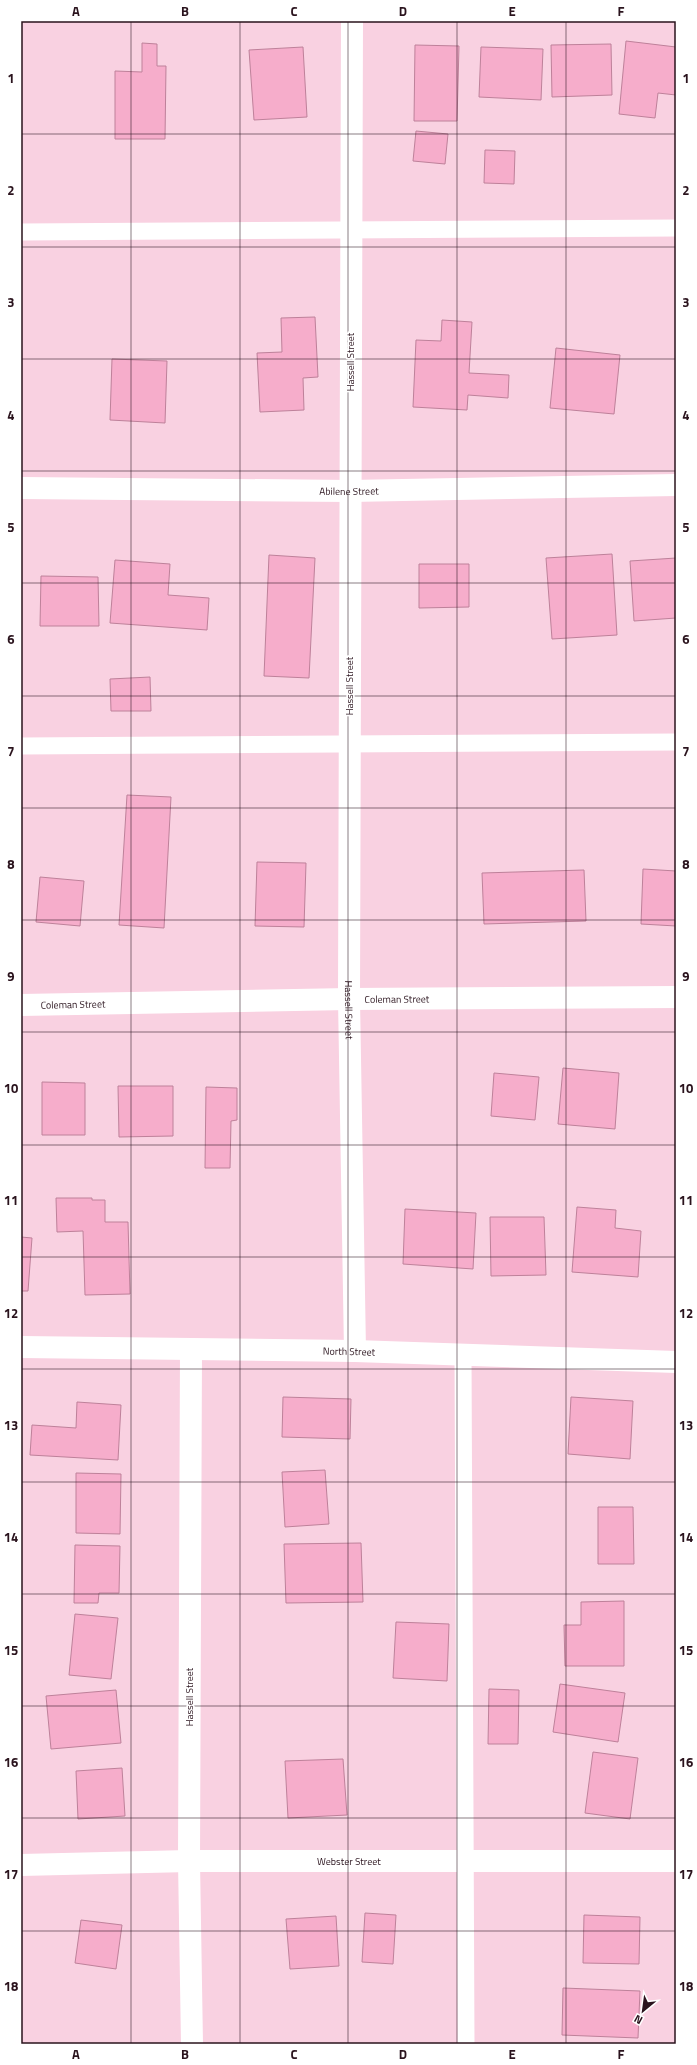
<svg xmlns="http://www.w3.org/2000/svg" width="697" height="2065" font-family="'Titillium Web',sans-serif">
	<style>
		.building { fill: #f6adcb; stroke: #be819a }
		.lines { fill: none; stroke-linecap: round; stroke-linejoin: round }
		.service { stroke: #fff; stroke-width: 17 }
		.minor { stroke: #fff; stroke-width: 22 }
		.grid { fill: none; stroke: #2a131d; stroke-width: 1; stroke-opacity: 0.55 }
		.labels { text-anchor: middle; dominant-baseline: central; stroke-width: 3.5; stroke-linejoin: round; paint-order: stroke }
		.street-label { font-size: 10px; fill: #2a131d; stroke: #fff }
		.neatline { fill: none; stroke: #2a131d; stroke-width: 1.5 }
		.grid-label { font-size: 13px; text-anchor: middle; font-weight: bold; fill: #2a131d }
	</style>
	<rect width="100%" height="100%" fill="#f9d1e1"/>
	<g class="building">
		<polygon points="626,41 676,47 676,95 658,93 655,118 619,114"/>
		<polygon points="142,43 157,44 157,66 166,66 165,139 115,139 115,71 142,72"/>
		<polygon points="611,44 612,95 552,97 551,45"/>
		<polygon points="415,45 459,46 457,121 414,121"/>
		<polygon points="303,47 307,117 254,120 249,50"/>
		<polygon points="481,47 543,49 541,100 479,97"/>
		<polygon points="416,131 448,134 445,164 413,161"/>
		<polygon points="485,150 515,151 514,184 484,183"/>
		<polygon points="315,317 318,377 303,378 304,410 260,412 257,353 282,352 281,318"/>
		<polygon points="442,320 472,322 469,373 509,375 508,398 468,395 467,410 413,407 416,340 441,341"/>
		<polygon points="556,348 620,355 614,414 550,408"/>
		<polygon points="112,359 167,361 165,423 110,420"/>
		<polygon points="612,554 617,635 552,639 546,558"/>
		<polygon points="269,555 315,558 309,678 264,676"/>
		<polygon points="676,558 676,618 634,621 630,561"/>
		<polygon points="115,560 170,564 168,595 209,598 207,630 110,623"/>
		<polygon points="419,564 469,564 469,607 419,608"/>
		<polygon points="41,576 98,577 99,626 40,626"/>
		<polygon points="150,677 151,711 111,711 110,679"/>
		<polygon points="127,795 171,797 164,928 119,925"/>
		<polygon points="257,862 306,863 304,927 255,926"/>
		<polygon points="643,869 676,871 676,926 641,924"/>
		<polygon points="584,870 586,921 484,924 482,873"/>
		<polygon points="40,877 84,881 80,926 36,922"/>
		<polygon points="563,1068 619,1073 615,1129 558,1124"/>
		<polygon points="494,1073 539,1077 535,1120 491,1116"/>
		<polygon points="42,1082 85,1083 85,1135 42,1135"/>
		<polygon points="118,1086 173,1086 173,1136 119,1137"/>
		<polygon points="206,1087 237,1088 237,1120 231,1121 230,1168 205,1168"/>
		<polygon points="56,1198 92,1198 92,1200 105,1200 105,1222 128,1222 130,1294 85,1295 83,1231 57,1232"/>
		<polygon points="577,1207 616,1210 615,1228 641,1231 638,1277 572,1272"/>
		<polygon points="405,1209 476,1213 473,1269 403,1264"/>
		<polygon points="490,1217 544,1217 546,1275 491,1276"/>
		<polygon points="21,1237 32,1238 28,1291 21,1291"/>
		<polygon points="283,1397 351,1399 350,1439 282,1437"/>
		<polygon points="571,1397 633,1401 630,1459 568,1454"/>
		<polygon points="77,1402 121,1405 118,1460 30,1455 32,1425 76,1428"/>
		<polygon points="325,1470 329,1524 285,1527 282,1472"/>
		<polygon points="76,1473 121,1474 120,1534 76,1533"/>
		<polygon points="598,1507 633,1507 634,1564 598,1564"/>
		<polygon points="361,1543 363,1602 286,1603 284,1544"/>
		<polygon points="75,1545 120,1546 119,1593 99,1593 98,1603 74,1603"/>
		<polygon points="624,1601 624,1666 565,1666 564,1625 581,1625 581,1602"/>
		<polygon points="75,1614 118,1618 111,1679 69,1675"/>
		<polygon points="396,1622 449,1624 447,1681 393,1678"/>
		<polygon points="560,1684 625,1693 618,1742 553,1732"/>
		<polygon points="489,1689 519,1690 518,1744 488,1744"/>
		<polygon points="116,1690 121,1743 51,1749 46,1696"/>
		<polygon points="593,1752 638,1758 630,1819 585,1813"/>
		<polygon points="343,1759 347,1815 288,1818 285,1761"/>
		<polygon points="122,1768 125,1816 78,1819 76,1771"/>
		<polygon points="365,1913 396,1915 393,1964 362,1962"/>
		<polygon points="584,1915 640,1917 639,1964 583,1963"/>
		<polygon points="336,1916 339,1966 290,1969 286,1919"/>
		<polygon points="81,1920 122,1925 116,1969 75,1963"/>
		<polygon points="563,1988 640,1991 638,2038 562,2035"/>
	</g>
	<g class="lines">
		<g class="service">
			<polyline points="21,232 676,228"/>
			<polyline points="21,746 676,742"/>
			<polyline points="463,1355 466,2044"/>
		</g>
		<g class="minor">
			<path id="s1" d="M 352,21 L 349,999 L 355,1351"/>
			<path id="s2" d="M 21,488 L 350,491 L 676,485"/>
			<path id="s3" d="M 21,1005 L 349,999 L 676,997"/>
			<path id="s4" d="M 21,1347 L 355,1351 L 676,1362"/>
			<polyline points="191,1349 189,1861 192,2044"/>
			<path id="s5" d="M 21,1865 L 189,1861 L 676,1861"/>
		</g>
	</g>
	<path class="grid" d="M 131,21 L 131,2044M 240,21 L 240,2044M 348,21 L 348,2044M 457,21 L 457,2044M 566,21 L 566,2044M 21,134 L 676,134M 21,247 L 676,247M 21,359 L 676,359M 21,471 L 676,471M 21,583 L 676,583M 21,696 L 676,696M 21,808 L 676,808M 21,920 L 676,920M 21,1032 L 676,1032M 21,1145 L 676,1145M 21,1257 L 676,1257M 21,1369 L 676,1369M 21,1482 L 676,1482M 21,1594 L 676,1594M 21,1706 L 676,1706M 21,1818 L 676,1818M 21,1931 L 676,1931"/>
	<g class="labels">
		<g class="street-label">
			<text transform="translate(350 362) rotate(-90)">Hassell Street</text>
			<text stroke="none"><textPath href="#s2" startOffset="328">Abilene Street</textPath></text>
			<text transform="translate(349 686) rotate(-90)">Hassell Street</text>
			<text stroke="none"><textPath href="#s3" startOffset="376">Coleman Street</textPath></text>
			<text stroke="none"><textPath href="#s3" startOffset="52">Coleman Street</textPath></text>
			<text stroke="none"><textPath href="#s1" startOffset="989">Hassell Street</textPath></text>
			<text stroke="none"><textPath href="#s4" startOffset="328">North Street</textPath></text>
			<text transform="translate(189 1697) rotate(-90)">Hassell Street</text>
			<text stroke="none"><textPath href="#s5" startOffset="328">Webster Street</textPath></text>
		</g>
	</g>
	<rect width="697" height="2065" fill="none" stroke="#ffffff" stroke-width="44"/>
	<g transform="translate(643 2011) rotate(209)" stroke="#ffffff" stroke-width="3" paint-order="stroke">
	<path d="M0-3L7 15L0 10L-7 15Z" fill="#2a131d"/>
	<text y="-6" font-size="11" font-weight="bold" text-anchor="middle" fill="#2a131d">N</text>
	</g>
	<rect x="22" y="22" width="653" height="2021" class="neatline"/>
	<g class="grid-label">
		<text x="76" y="16">A</text>
		<text x="185" y="16">B</text>
		<text x="294" y="16">C</text>
		<text x="403" y="16">D</text>
		<text x="512" y="16">E</text>
		<text x="621" y="16">F</text>
		<text x="11" y="83">1</text>
		<text x="686" y="83">1</text>
		<text x="11" y="195">2</text>
		<text x="686" y="195">2</text>
		<text x="11" y="307">3</text>
		<text x="686" y="307">3</text>
		<text x="11" y="420">4</text>
		<text x="686" y="420">4</text>
		<text x="11" y="532">5</text>
		<text x="686" y="532">5</text>
		<text x="11" y="644">6</text>
		<text x="686" y="644">6</text>
		<text x="11" y="756">7</text>
		<text x="686" y="756">7</text>
		<text x="11" y="869">8</text>
		<text x="686" y="869">8</text>
		<text x="11" y="981">9</text>
		<text x="686" y="981">9</text>
		<text x="11" y="1093">10</text>
		<text x="686" y="1093">10</text>
		<text x="11" y="1205">11</text>
		<text x="686" y="1205">11</text>
		<text x="11" y="1318">12</text>
		<text x="686" y="1318">12</text>
		<text x="11" y="1430">13</text>
		<text x="686" y="1430">13</text>
		<text x="11" y="1542">14</text>
		<text x="686" y="1542">14</text>
		<text x="11" y="1655">15</text>
		<text x="686" y="1655">15</text>
		<text x="11" y="1767">16</text>
		<text x="686" y="1767">16</text>
		<text x="11" y="1879">17</text>
		<text x="686" y="1879">17</text>
		<text x="11" y="1991">18</text>
		<text x="686" y="1991">18</text>
		<text x="76" y="2059">A</text>
		<text x="185" y="2059">B</text>
		<text x="294" y="2059">C</text>
		<text x="403" y="2059">D</text>
		<text x="512" y="2059">E</text>
		<text x="621" y="2059">F</text>
	</g>
</svg>
